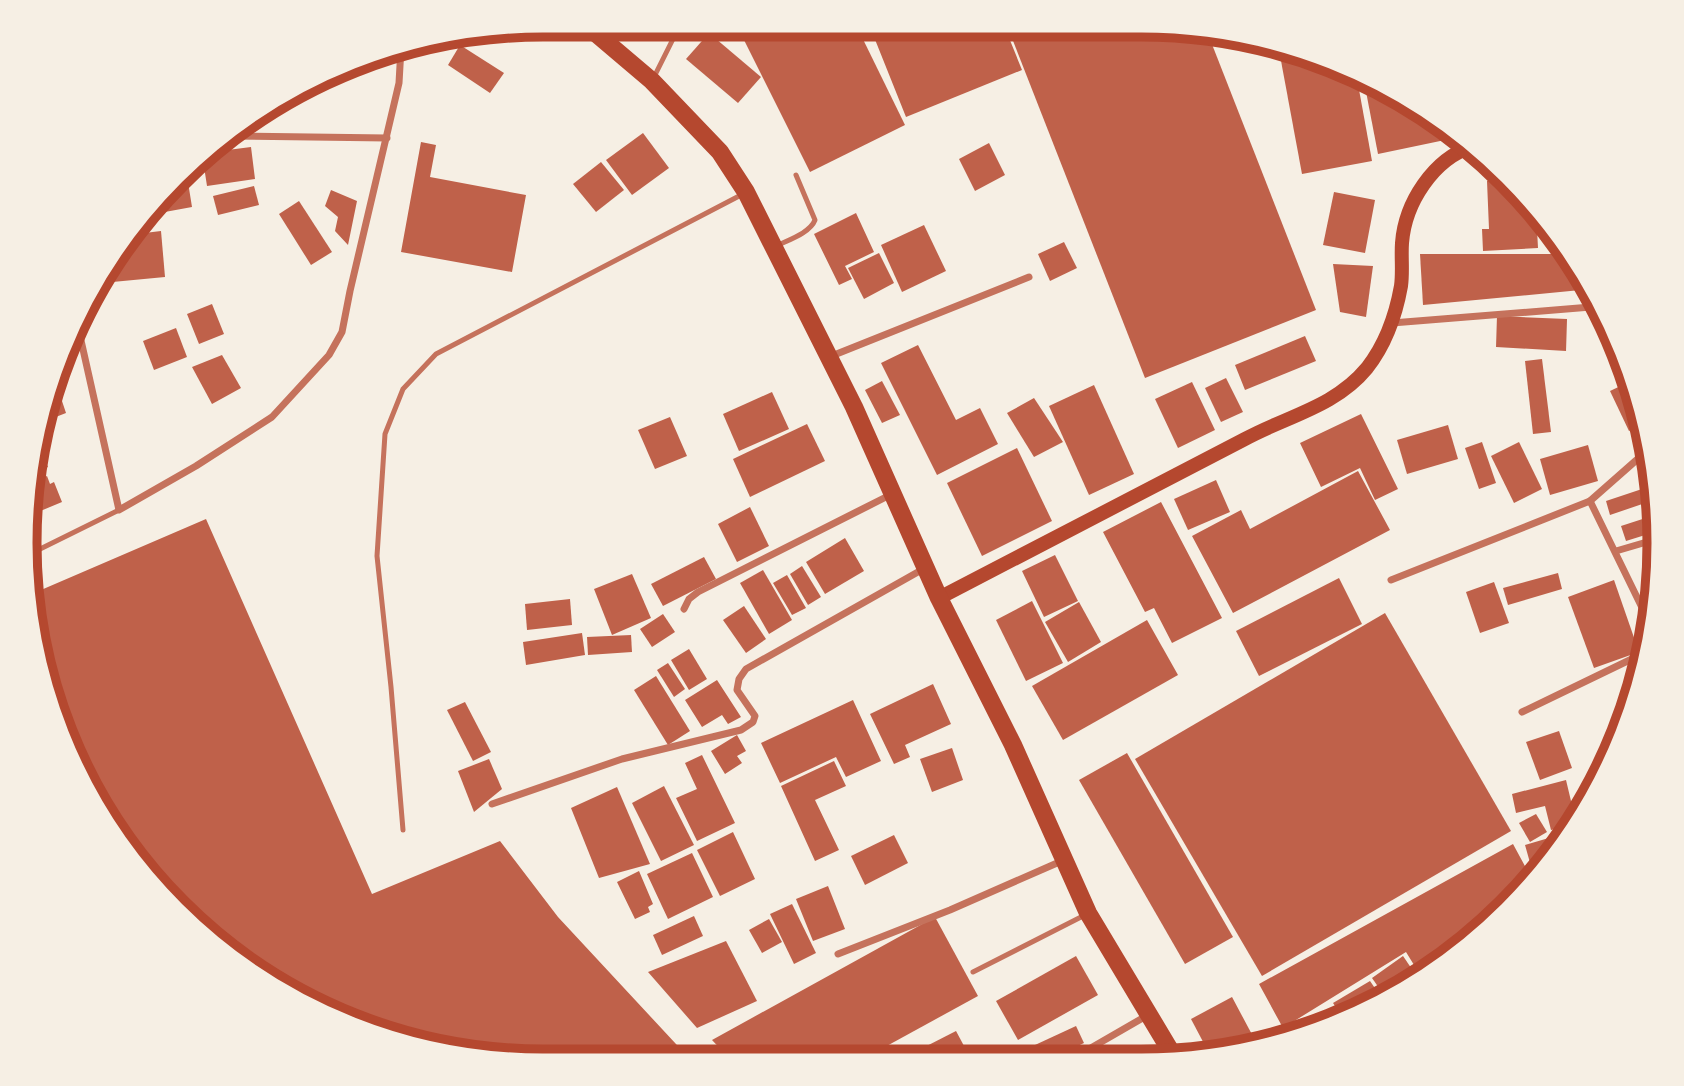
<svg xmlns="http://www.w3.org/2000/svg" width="1684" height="1086" font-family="Montserrat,sans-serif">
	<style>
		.building { fill: #bf614a }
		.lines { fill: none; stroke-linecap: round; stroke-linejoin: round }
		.service { stroke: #c5725c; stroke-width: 5 }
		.minor { stroke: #c5725c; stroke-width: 7 }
		.secondary { stroke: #b5482f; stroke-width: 14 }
		.primary { stroke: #b5482f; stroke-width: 18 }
		.rim { fill: none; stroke: #b5482f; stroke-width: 9 }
	</style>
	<rect width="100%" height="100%" fill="#f6efe4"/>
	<g class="building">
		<polygon points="737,26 857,27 905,125 810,172"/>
		<polygon points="870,27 1005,28 1022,70 906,117"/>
		<polygon points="1008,28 1206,29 1316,310 1145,378"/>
		<polygon points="709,33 761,77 738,103 686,59"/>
		<polygon points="460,45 504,73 490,93 448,65"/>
		<polygon points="1279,50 1356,73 1372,161 1302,174"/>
		<polygon points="1363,76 1370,78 1442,126 1445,140 1378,154"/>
		<polygon points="643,133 669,168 632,195 606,160"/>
		<polygon points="421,142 436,145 430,177 526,195 512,272 401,252"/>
		<polygon points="989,143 1005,175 975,191 959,159"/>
		<polygon points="251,147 255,179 207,186 203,160 212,152"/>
		<polygon points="601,162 624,190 596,212 573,184"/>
		<polygon points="187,176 192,207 143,216 175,187"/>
		<polygon points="1508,180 1536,210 1538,248 1483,251 1482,229 1489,229 1487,181"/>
		<polygon points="254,186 259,205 218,215 213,196"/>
		<polygon points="331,190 357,201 348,245 335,231 338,217 325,206"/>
		<polygon points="1334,192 1375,200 1365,253 1323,245"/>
		<polygon points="299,201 332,252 311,265 279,214"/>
		<polygon points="856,213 874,252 845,266 852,279 839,285 814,234"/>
		<polygon points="924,225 946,271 902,292 881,245"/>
		<polygon points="161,231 165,277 102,283 128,235"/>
		<polygon points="1064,242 1077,268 1050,281 1038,254"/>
		<polygon points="879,253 894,283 864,299 848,268"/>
		<polygon points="1420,254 1569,254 1591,289 1423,305"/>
		<polygon points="1333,264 1373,266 1366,317 1340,312"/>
		<polygon points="212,304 224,334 199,344 187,314"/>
		<polygon points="1600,305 1606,313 1608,318 1602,320"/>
		<polygon points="1497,316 1567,319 1566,351 1496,347"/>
		<polygon points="176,328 187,357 154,370 143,341"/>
		<polygon points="1305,336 1316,361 1245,390 1235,365"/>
		<polygon points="918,345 956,420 980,408 998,444 937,475 881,363"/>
		<polygon points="222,355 241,388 212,404 192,367"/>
		<polygon points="1542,359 1551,432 1533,434 1525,361"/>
		<polygon points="53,374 66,413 43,422 52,376"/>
		<polygon points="1226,378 1243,412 1221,422 1205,388"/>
		<polygon points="882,381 900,415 882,423 865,390"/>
		<polygon points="1631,381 1642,408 1644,424 1629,431 1610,391"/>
		<polygon points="1192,382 1215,430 1178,448 1155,399"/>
		<polygon points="1094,385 1134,474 1089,495 1049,406"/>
		<polygon points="772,392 789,429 739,451 723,414"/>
		<polygon points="1034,398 1063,442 1034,457 1007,413"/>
		<polygon points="1361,414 1398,489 1375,500 1360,468 1321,487 1300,443"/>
		<polygon points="670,417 687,456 655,469 638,430"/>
		<polygon points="807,424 825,461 750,497 733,459"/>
		<polygon points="1448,425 1458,459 1407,474 1397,440"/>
		<polygon points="1482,442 1496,483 1479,489 1465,448"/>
		<polygon points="1519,442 1542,489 1514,503 1491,456"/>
		<polygon points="38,445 48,467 33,473"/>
		<polygon points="1588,445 1598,481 1550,495 1540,459"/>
		<polygon points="1017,448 1052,521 982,556 947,483"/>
		<polygon points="1358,471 1390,530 1233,613 1192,536 1241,510 1250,529"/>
		<polygon points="47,476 50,484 54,482 62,502 26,517 31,483"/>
		<polygon points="1216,480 1230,512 1188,530 1174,499"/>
		<polygon points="1654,485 1657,499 1610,515 1606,501"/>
		<polygon points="1161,502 1222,618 1172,643 1154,608 1145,612 1103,532"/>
		<polygon points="750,507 769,546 737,562 718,524"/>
		<polygon points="1658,514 1658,531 1626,541 1621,526"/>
		<polygon points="206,519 372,894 500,841 558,917 689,1058 476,1057 344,1022 201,933 112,831 42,677 34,593"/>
		<polygon points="845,538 864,571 825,594 806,562"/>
		<polygon points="1055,555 1078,601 1044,617 1022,571"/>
		<polygon points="704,557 716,579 663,606 651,584"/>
		<polygon points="802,566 821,597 808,605 790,574"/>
		<polygon points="763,570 792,620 769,634 740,583"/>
		<polygon points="1558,573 1562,589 1508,605 1503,588"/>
		<polygon points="1656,573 1655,604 1646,576"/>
		<polygon points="632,574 651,618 612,635 594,589"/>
		<polygon points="787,575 806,608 792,615 773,583"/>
		<polygon points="1339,578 1362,624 1259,676 1236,631"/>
		<polygon points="1614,580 1639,652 1594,668 1568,597"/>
		<polygon points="1494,582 1509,623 1480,633 1466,592"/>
		<polygon points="570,599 572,625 527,630 525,604"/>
		<polygon points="1032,601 1063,663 1026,681 996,620"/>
		<polygon points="1079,602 1101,642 1068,662 1045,622"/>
		<polygon points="744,606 766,639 746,653 723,620"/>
		<polygon points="1385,613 1511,831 1262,976 1135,759"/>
		<polygon points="663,614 675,632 652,647 640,629"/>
		<polygon points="1147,620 1178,675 1063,740 1032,686"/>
		<polygon points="582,633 585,655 526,665 523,642"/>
		<polygon points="631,635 632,652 588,655 587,637"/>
		<polygon points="689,649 707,679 689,690 671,660"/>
		<polygon points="668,663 685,689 674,697 657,670"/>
		<polygon points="656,676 690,731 668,745 634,690"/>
		<polygon points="717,680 741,717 728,724 722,715 702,727 685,700"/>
		<polygon points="933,684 951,724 905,745 910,757 894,764 870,714"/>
		<polygon points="853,700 881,761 846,777 836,757 780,783 761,743"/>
		<polygon points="465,702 491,752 473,761 447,710"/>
		<polygon points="1559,731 1572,768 1540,780 1526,742"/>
		<polygon points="737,735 746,751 737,756 742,763 725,774 711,751"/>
		<polygon points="952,748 963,780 932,792 920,759"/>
		<polygon points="1127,753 1233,937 1185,964 1079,780"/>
		<polygon points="702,755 735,823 697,841 676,798 697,789 685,763"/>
		<polygon points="489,759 502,789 474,812 458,771"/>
		<polygon points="834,761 846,786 815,800 839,850 815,861 781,786"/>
		<polygon points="1566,780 1576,822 1574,825 1551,830 1545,806 1516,813 1512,794"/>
		<polygon points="664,786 694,845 661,861 632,803"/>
		<polygon points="617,787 650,864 599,878 571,808"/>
		<polygon points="1536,814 1547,832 1530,842 1519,823"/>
		<polygon points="733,832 755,879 720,896 697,850"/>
		<polygon points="1569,832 1537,876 1534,877 1525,845"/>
		<polygon points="894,835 908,863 865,885 851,856"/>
		<polygon points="1513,844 1533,881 1491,922 1414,965 1406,952 1283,1028 1259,984"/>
		<polygon points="692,853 713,897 668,919 647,874"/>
		<polygon points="639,871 653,904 648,907 650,912 635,919 617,882"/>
		<polygon points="828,886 845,929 813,941 796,899"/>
		<polygon points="792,904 816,953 794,964 770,914"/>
		<polygon points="694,916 703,936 662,955 653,935"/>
		<polygon points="935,917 978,996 863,1059 729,1058 712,1040"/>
		<polygon points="769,919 782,942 762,953 749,930"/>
		<polygon points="726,941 757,1001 697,1028 648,972"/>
		<polygon points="1076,956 1098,995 1018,1040 996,1001"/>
		<polygon points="1403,956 1418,978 1386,998 1372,978"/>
		<polygon points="1370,981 1383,1000 1371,1008 1343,1018 1333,1003"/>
		<polygon points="1232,997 1256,1042 1244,1049 1210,1055 1191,1019"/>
		<polygon points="1317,1013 1324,1025 1283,1041 1280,1034"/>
		<polygon points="1076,1026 1084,1043 1048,1060 1026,1060 1022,1051"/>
		<polygon points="956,1031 971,1059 914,1059 911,1054"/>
	</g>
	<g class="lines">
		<g class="service">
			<polyline points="653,79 680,25"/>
			<path d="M 776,246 C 788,240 810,233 815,220 L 796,175"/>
			<polyline points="30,554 119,510"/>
			<polyline points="403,830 391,687 377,556 385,434 403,389 436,354 743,194"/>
			<polyline points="973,972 1085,915"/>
		</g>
		<g class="minor">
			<polyline points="229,136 387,138"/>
			<polyline points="1392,323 1591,307"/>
			<polyline points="78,327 119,510 196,466 272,417 329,355 342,332 350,291 399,83 401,48"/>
			<polyline points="829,357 1029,277"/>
			<polyline points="1590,501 1651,626"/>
			<polyline points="1616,551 1657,539"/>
			<polyline points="1391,580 1590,501 1649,449"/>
			<polyline points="684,609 689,599 698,592 892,494"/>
			<polyline points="1522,712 1640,655 1647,644"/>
			<polyline points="492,804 622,759 741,730 753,722 755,716 737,690 739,679 746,669 925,568"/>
			<polyline points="838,954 950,910 1064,860"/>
			<polyline points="1070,1060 1148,1015"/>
		</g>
		<path class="secondary" d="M 939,598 C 1041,545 1143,492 1245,439 C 1287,416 1335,407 1367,368 C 1385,345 1396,314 1401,286 C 1403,272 1401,257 1402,243 C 1405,203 1433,159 1473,146"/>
		<polyline class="primary" points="586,25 652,81 720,152 746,192 854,407 939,598 1013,745 1088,913 1176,1060"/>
	</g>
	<path d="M0 0H1684V1086H0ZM543 37H1141A506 506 0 0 1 1647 543V543A506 506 0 0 1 1141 1049H543A506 506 0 0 1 37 543V543A506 506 0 0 1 543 37Z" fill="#f6efe4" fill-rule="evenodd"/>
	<path class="rim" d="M543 37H1141A506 506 0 0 1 1647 543V543A506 506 0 0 1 1141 1049H543A506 506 0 0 1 37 543V543A506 506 0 0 1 543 37Z"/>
</svg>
